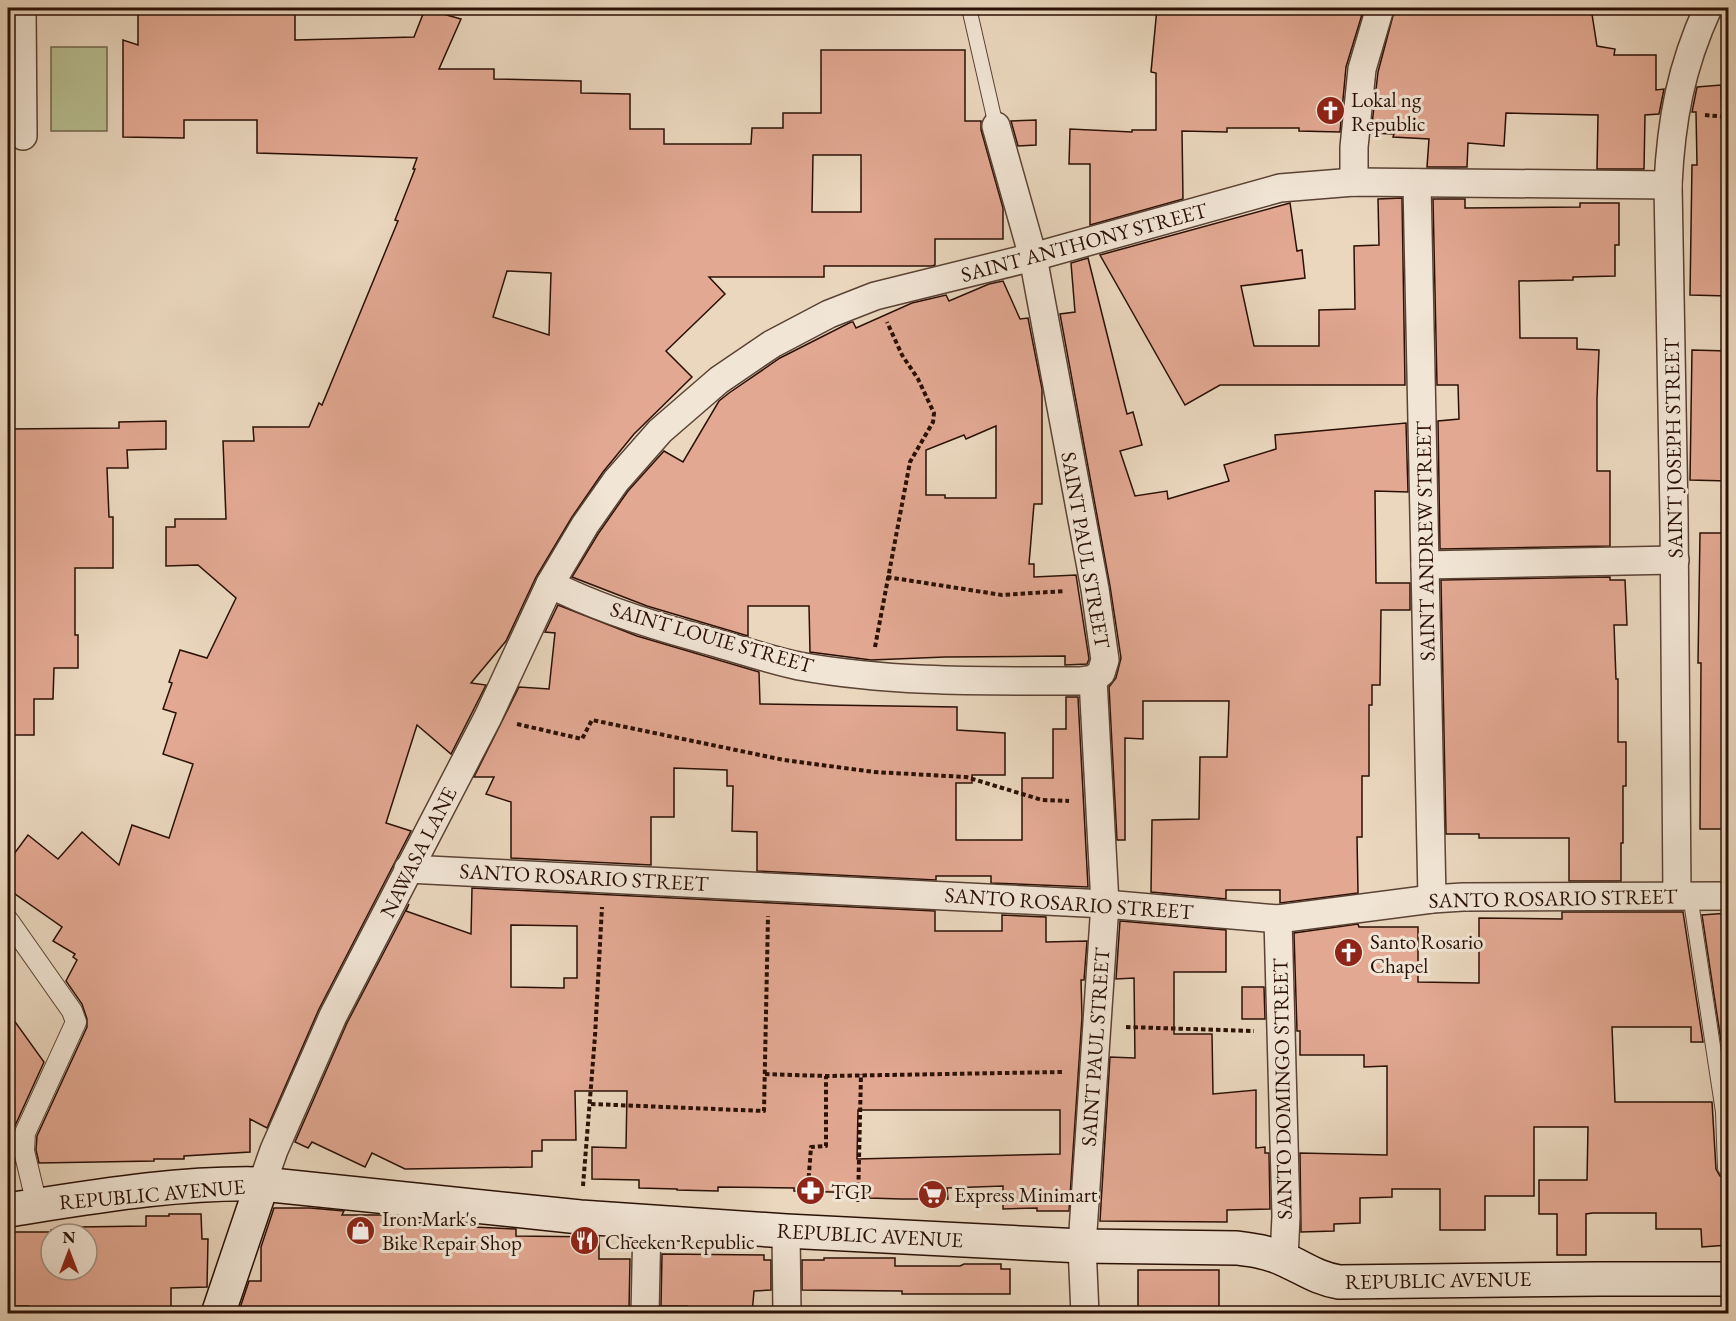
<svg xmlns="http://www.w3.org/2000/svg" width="1736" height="1321" font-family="'EB Garamond',serif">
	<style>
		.green { fill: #b7be91; stroke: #71674c; stroke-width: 1.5 }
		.building { fill: #e2a892; stroke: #2b1006; stroke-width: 1.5; fill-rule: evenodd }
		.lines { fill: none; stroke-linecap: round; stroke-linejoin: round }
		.service-casing { stroke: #5b4234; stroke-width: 16 }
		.pedestrian-casing { stroke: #5b4234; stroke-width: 22 }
		.minor-casing { stroke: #5b4234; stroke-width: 30 }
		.secondary-casing { stroke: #2b1006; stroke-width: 36 }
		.path { stroke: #2b1006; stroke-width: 4; stroke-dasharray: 4.5 3; stroke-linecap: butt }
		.service { stroke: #f1e5d5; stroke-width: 14 }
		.pedestrian { stroke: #f1e5d5; stroke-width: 20 }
		.minor { stroke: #f1e5d5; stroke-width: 27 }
		.secondary { stroke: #f1e5d5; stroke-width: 33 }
		.labels { text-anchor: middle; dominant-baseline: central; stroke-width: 6; stroke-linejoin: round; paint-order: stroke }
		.poi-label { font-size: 21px; fill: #2b1006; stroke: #f1e5d5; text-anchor: start }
		.street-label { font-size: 21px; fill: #2b1006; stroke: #f1e5d5 }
	</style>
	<rect width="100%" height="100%" fill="#ead7be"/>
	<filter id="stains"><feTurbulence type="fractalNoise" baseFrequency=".00333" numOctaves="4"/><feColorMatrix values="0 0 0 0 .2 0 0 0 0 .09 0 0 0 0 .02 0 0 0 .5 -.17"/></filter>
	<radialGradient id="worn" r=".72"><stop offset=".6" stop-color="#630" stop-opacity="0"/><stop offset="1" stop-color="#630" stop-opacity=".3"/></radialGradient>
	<rect class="green" x="51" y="47" width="56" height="84"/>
	<g class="building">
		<path d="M 138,8 L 295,8 L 295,40 L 414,37 L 425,9 L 461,19 L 439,69 L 494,69 L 494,79 L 581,81 L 581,93 L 630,94 L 630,129 L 664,129 L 664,144 L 751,144 L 752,128 L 783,128 L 783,113 L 821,113 L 821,50 L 965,50 L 965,121 L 981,121 L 981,130 L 1003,208 L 1003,239 L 935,239 L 935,265 L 932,266 L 824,266 L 824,277 L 709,277 L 725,294 L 666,351 L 692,377 L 634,434 L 603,472 L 572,517 L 536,577 L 506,641 L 471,683 L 486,685 L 451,754 L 417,725 L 386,823 L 411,831 L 319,1009 L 267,1128 L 250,1119 L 250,1152 L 184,1156 L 184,1159 L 154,1159 L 154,1161 L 39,1163 L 36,1150 L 37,1136 L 87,1027 L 87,1019 L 82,1004 L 66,981 L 77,960 L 73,957 L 75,954 L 53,941 L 62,927 L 8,889 L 8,862 L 28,835 L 58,859 L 82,832 L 119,865 L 132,825 L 169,838 L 193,764 L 163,754 L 176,713 L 163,709 L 172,683 L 169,682 L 180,650 L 207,658 L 236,598 L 198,565 L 166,566 L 166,527 L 175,527 L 175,519 L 226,519 L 223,441 L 254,441 L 253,427 L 309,427 L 319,403 L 322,405 L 398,221 L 395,220 L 415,169 L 413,169 L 417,158 L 257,153 L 257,120 L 184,120 L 184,138 L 123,137 L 123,40 L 138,45 ZM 813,155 L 861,155 L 861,212 L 812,212 ZM 507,271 L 551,273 L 549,335 L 493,317 Z"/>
		<polygon points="1157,8 1364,8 1346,67 1340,132 1299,131 1299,128 1227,128 1227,132 1182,131 1183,199 1090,225 1090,164 1069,164 1070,129 1132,132 1132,130 1156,130 1156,73 1151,72"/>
		<polygon points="1395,8 1591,8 1597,46 1615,49 1614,55 1656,55 1656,90 1664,89 1659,114 1645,115 1644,169 1597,169 1598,115 1506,113 1504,146 1468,143 1467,167 1427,167 1429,139 1393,137 1394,134 1371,133 1378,72"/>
		<polygon points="1721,85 1723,166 1728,166 1728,296 1690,295 1692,165 1697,165 1696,112 1692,112 1697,87"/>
		<polygon points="1036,120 1036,145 1018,146 1011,121"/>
		<polygon points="1402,198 1405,385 1220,385 1185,405 1100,255 1290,203 1297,251 1302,250 1305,278 1241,286 1254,346 1319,346 1319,310 1355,309 1354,246 1379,245 1378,199"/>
		<polygon points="1433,199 1465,199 1465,208 1580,207 1580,203 1619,203 1619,245 1615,245 1615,276 1573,277 1573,280 1519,281 1520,338 1577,338 1577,349 1599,350 1597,399 1597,471 1610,471 1610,546 1440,549 1438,421 1459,419 1458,385 1437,385"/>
		<polygon points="1088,258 1127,414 1133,412 1142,445 1120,451 1135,496 1167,491 1168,499 1229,481 1224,465 1276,449 1275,435 1406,423 1408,492 1375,491 1376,583 1410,583 1410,610 1381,610 1380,685 1372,685 1372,705 1369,705 1369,776 1362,776 1362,837 1357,837 1358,893 1280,903 1280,890 1226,890 1226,899 1151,892 1152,820 1199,819 1200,757 1227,757 1229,701 1143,701 1143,739 1125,738 1125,840 1117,840 1109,687 1116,678 1121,658 1110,586 1060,314 1075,312 1071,263"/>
		<path d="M 1003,281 L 1020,319 L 1028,318 L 1042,389 L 1042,504 L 1034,504 L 1029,564 L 1034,564 L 1034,577 L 1076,575 L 1089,659 L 1087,664 L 1065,665 L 1065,656 L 945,657 L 871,660 L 810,652 L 809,606 L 748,606 L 748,636 L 647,606 L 572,577 L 598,534 L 628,491 L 664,451 L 683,462 L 719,401 L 729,393 L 780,358 L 851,322 L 853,322 L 856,328 L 912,303 L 946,295 L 949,301 L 989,284 ZM 996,426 L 996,498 L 945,498 L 945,495 L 926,495 L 926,450 L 964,435 L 966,439 Z"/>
		<polygon points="1692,350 1728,351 1728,481 1690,480"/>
		<polygon points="166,421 166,449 127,450 128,468 107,468 109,517 113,517 113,568 75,568 75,635 78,635 78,668 54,668 53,699 34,699 34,735 8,735 8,608 12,608 11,544 8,544 8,429 119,428 119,422"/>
		<polygon points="1700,533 1728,533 1728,829 1700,829 1701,663 1698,663"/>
		<polygon points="1610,577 1610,580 1625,580 1627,625 1614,625 1616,679 1618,679 1618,742 1626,742 1626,786 1623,786 1623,843 1621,843 1621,881 1569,881 1569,838 1479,838 1479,834 1446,834 1441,580"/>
		<polygon points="558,605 637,636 759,672 760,704 957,707 957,730 1005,733 1005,775 972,775 972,783 956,783 956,840 1022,840 1022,778 1053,778 1053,729 1066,729 1066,697 1078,697 1088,887 991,883 991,876 936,876 936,880 757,871 757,832 732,831 733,786 727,786 727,770 674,768 674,817 651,817 651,865 511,858 511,802 486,794 494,777 474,777 519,687 549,689 555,633 545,632"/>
		<path d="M 472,888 L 935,911 L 935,931 L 1002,931 L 1002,915 L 1046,917 L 1046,942 L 1087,941 L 1084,980 L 1081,980 L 1082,1017 L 1069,1211 L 1037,1211 L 1037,1208 L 1003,1209 L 1003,1186 L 947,1188 L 948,1199 L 901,1199 L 869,1198 L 869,1193 L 794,1191 L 794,1188 L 718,1187 L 718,1191 L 677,1190 L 677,1189 L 639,1188 L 639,1180 L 592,1179 L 592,1147 L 626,1148 L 627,1091 L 575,1091 L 576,1140 L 542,1140 L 542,1151 L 532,1151 L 532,1167 L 405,1169 L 372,1153 L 365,1167 L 312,1142 L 308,1148 L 295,1142 L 347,1023 L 409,904 L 406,911 L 471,934 ZM 511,925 L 577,926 L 577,978 L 564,978 L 564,988 L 511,987 ZM 858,1110 L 1060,1110 L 1060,1154 L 857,1159 Z"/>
		<polygon points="1562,912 1683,912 1703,1042 1691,1042 1691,1027 1612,1027 1615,1102 1712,1102 1716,1169 1720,1176 1728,1176 1728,1245 1702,1247 1701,1229 1656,1229 1656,1213 1593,1213 1586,1214 1586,1255 1557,1255 1557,1214 1539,1214 1539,1180 1587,1180 1588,1127 1534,1127 1534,1196 1485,1196 1485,1230 1440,1230 1440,1189 1392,1189 1392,1197 1360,1198 1360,1223 1334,1224 1334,1231 1301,1232 1300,1153 1387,1155 1387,1066 1364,1067 1364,1055 1300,1055 1300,1031 1297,1031 1294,933 1358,924 1359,927 1418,927 1418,982 1479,983 1479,918 1562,919"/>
		<polygon points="1728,913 1728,1040 1721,1041 1702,915"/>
		<polygon points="1120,921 1226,930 1226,972 1174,972 1174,1034 1212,1034 1213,1094 1256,1090 1256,1148 1265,1147 1265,1153 1269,1153 1270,1209 1227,1210 1227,1222 1100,1221 1110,1057 1135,1058 1134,978 1116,979"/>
		<polygon points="1242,987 1264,987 1265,1019 1242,1019"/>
		<polygon points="8,1012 44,1062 14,1128 12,1150 15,1163 8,1163"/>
		<polygon points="274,1208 310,1208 344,1211 342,1215 383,1215 414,1219 414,1223 447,1222 473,1225 473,1227 516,1229 516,1236 599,1237 599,1259 630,1259 629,1309 552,1311 552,1314 238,1314 249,1281 261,1281 261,1247"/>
		<path d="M 169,1214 L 201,1214 L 202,1239 L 208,1239 L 207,1287 L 171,1288 L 171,1311 L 151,1311 L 151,1314 L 72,1314 L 72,1310 L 29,1311 L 29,1306 L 8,1306 L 8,1232 L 51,1232 L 51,1230 L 78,1230 L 78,1227 L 146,1226 L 146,1216 L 169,1216 ZM 51,1234 L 87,1234 L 87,1270 L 51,1270 Z"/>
		<polygon points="662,1254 764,1255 764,1260 771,1260 771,1290 754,1291 752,1314 687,1314 687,1306 661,1306"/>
		<polygon points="824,1258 895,1258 895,1266 960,1266 964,1264 1001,1264 1001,1269 1010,1269 1010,1294 902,1294 902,1291 802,1290 802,1260 824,1260"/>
		<rect x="1138" y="1270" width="81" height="41"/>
	</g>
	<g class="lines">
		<defs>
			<g id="service">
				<polyline points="969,8 996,126"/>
				<polyline points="1690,895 1723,1112 1725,1168"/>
			</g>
			<polyline id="pedestrian" points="8,920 72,1011 76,1022 25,1133 24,1151 37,1205"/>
			<g id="minor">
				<polyline points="22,8 23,136"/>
				<polyline points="1354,182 1354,147 1362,69 1380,8"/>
				<polyline points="1417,183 1432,899"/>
				<polyline points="1425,565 1675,560"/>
				<path d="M 550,584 C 597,608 648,624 699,638 C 732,647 766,659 799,666 C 892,683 986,681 1080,681 L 1093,679 L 1101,673 L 1105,660 L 1095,589 L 1033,257 L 996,126"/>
				<polyline points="408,869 1105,904 1278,919 1432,899 1463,897 1728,896"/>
				<path d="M 1677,895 L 1674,516 L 1668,185 C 1671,120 1681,67 1708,8"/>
				<polyline points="1278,919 1286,1216 1284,1259"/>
				<polyline points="262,1184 274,1150 333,1016 488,717 550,584 585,525 616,481 660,431 719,380 772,344 829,314 875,296 1033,257 1280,188 1354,182 1668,185"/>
				<polyline points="786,1231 787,1314"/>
				<polyline points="645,1314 647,1222"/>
				<polyline points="1085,1314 1082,1246 1105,904 1093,679"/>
			</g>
			<g id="secondary">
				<path d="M 8,1210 C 92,1197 177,1182 262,1184 L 580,1217 L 786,1231 L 1082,1246 L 1237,1248 C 1253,1250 1268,1252 1283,1259 C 1304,1268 1316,1278 1339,1282 L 1599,1279 L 1728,1279"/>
				<polyline points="218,1314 262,1184"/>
			</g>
		</defs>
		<use href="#service" class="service-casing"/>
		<use href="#pedestrian" class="pedestrian-casing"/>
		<use href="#minor" class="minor-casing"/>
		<use href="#secondary" class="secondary-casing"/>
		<g class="path">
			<polyline points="1705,115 1728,117"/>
			<polyline points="887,577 1002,595 1065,591"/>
			<polyline points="875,647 910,462 933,422 934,413 918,379 902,355 887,322"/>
			<polyline points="517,724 582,739 592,720 784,760 874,772 966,777 1042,800 1069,801"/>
			<polyline points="1126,1027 1254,1031"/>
			<polyline points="765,1074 826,1076 1064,1072"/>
			<polyline points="591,1104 764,1111 768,916"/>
			<polyline points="583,1186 595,1036 602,907"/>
			<polyline points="1725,1190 1725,1248"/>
			<polyline points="807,1200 811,1147 826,1146 826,1076"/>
			<polyline points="858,1202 861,1074"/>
		</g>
		<use href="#service" class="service"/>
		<use href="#pedestrian" class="pedestrian"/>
		<use href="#minor" class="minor"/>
		<use href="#secondary" class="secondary"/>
	</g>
	<defs>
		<symbol id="church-disc" viewBox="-11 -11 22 22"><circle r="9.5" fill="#8f2418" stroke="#f1e5d5"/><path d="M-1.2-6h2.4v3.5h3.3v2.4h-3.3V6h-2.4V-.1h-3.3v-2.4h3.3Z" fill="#fff"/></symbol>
		<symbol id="pharmacy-disc" viewBox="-11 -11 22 22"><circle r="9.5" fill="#8f2418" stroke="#f1e5d5"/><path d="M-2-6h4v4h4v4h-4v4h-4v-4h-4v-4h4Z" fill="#fff"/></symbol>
		<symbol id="supermarket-disc" viewBox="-11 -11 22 22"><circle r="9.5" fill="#8f2418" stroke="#f1e5d5"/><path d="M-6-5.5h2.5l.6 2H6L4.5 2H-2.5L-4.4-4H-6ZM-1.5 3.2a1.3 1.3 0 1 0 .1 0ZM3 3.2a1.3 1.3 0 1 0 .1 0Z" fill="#fff"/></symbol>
		<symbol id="shop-disc" viewBox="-11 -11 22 22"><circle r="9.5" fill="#8f2418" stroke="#f1e5d5"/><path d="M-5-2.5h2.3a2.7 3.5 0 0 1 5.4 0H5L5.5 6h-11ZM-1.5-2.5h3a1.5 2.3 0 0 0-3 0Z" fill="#fff"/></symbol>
		<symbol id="restaurant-disc" viewBox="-11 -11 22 22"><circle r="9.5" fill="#8f2418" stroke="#f1e5d5"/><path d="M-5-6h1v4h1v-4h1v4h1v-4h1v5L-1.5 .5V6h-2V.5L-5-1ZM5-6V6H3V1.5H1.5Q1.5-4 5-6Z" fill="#fff"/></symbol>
	</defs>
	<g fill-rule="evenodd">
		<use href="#church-disc" x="1314" y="94" width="33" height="33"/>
		<use href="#church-disc" x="1332" y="936" width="33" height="33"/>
		<use href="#pharmacy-disc" x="794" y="1174" width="33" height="33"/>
		<use href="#supermarket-disc" x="916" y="1178" width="33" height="33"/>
		<use href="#shop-disc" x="344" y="1214" width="33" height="33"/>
		<use href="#restaurant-disc" x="568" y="1224" width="33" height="33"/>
	</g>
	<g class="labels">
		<g class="poi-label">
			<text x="1351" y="99">Lokal ng<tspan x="1351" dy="24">Republic</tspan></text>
			<text x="1370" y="941">Santo Rosario<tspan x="1370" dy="24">Chapel</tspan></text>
			<text x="831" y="1191">TGP</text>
			<text x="954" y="1194">Express Minimart</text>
			<text x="382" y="1218">Iron Mark's<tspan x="382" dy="24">Bike Repair Shop</tspan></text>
			<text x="605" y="1241">Cheeken Republic</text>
		</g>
		<g class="street-label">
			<text transform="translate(1084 242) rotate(-15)">SAINT ANTHONY STREET</text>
			<text transform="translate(1673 448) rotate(-91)">SAINT JOSEPH STREET</text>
			<text transform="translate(1425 541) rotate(-91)">SAINT ANDREW STREET</text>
			<text transform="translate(1086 550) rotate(80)">SAINT PAUL STREET</text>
			<text transform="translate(712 637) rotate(16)">SAINT LOUIE STREET</text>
			<text transform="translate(418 852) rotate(-63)">NAWASA LANE</text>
			<text transform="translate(584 877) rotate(3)">SANTO ROSARIO STREET</text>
			<text transform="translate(1553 898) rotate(-1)">SANTO ROSARIO STREET</text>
			<text transform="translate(1069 903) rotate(4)">SANTO ROSARIO STREET</text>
			<text transform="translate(1095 1047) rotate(-86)">SAINT PAUL STREET</text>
			<text transform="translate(1282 1089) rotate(-91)">SANTO DOMINGO STREET</text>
			<text transform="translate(152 1194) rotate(-5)">REPUBLIC AVENUE</text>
			<text transform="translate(870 1235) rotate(3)">REPUBLIC AVENUE</text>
			<text transform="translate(1438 1280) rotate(-1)">REPUBLIC AVENUE</text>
		</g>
	</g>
	<rect width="1736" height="1321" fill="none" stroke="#ead7be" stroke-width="30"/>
	<rect x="9" y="9" width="1718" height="1303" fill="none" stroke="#2b1006" stroke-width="3"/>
	<rect x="15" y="15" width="1706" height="1291" fill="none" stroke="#2b1006" stroke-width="1.5"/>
	<g transform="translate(69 1252)"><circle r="28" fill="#f1e5d5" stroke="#a29082" stroke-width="1.5"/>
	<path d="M0-4.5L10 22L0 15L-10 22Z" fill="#8f2418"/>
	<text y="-9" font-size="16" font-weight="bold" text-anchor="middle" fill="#2b1006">N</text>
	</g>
	<rect width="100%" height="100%" filter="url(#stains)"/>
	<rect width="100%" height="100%" fill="url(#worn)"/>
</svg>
